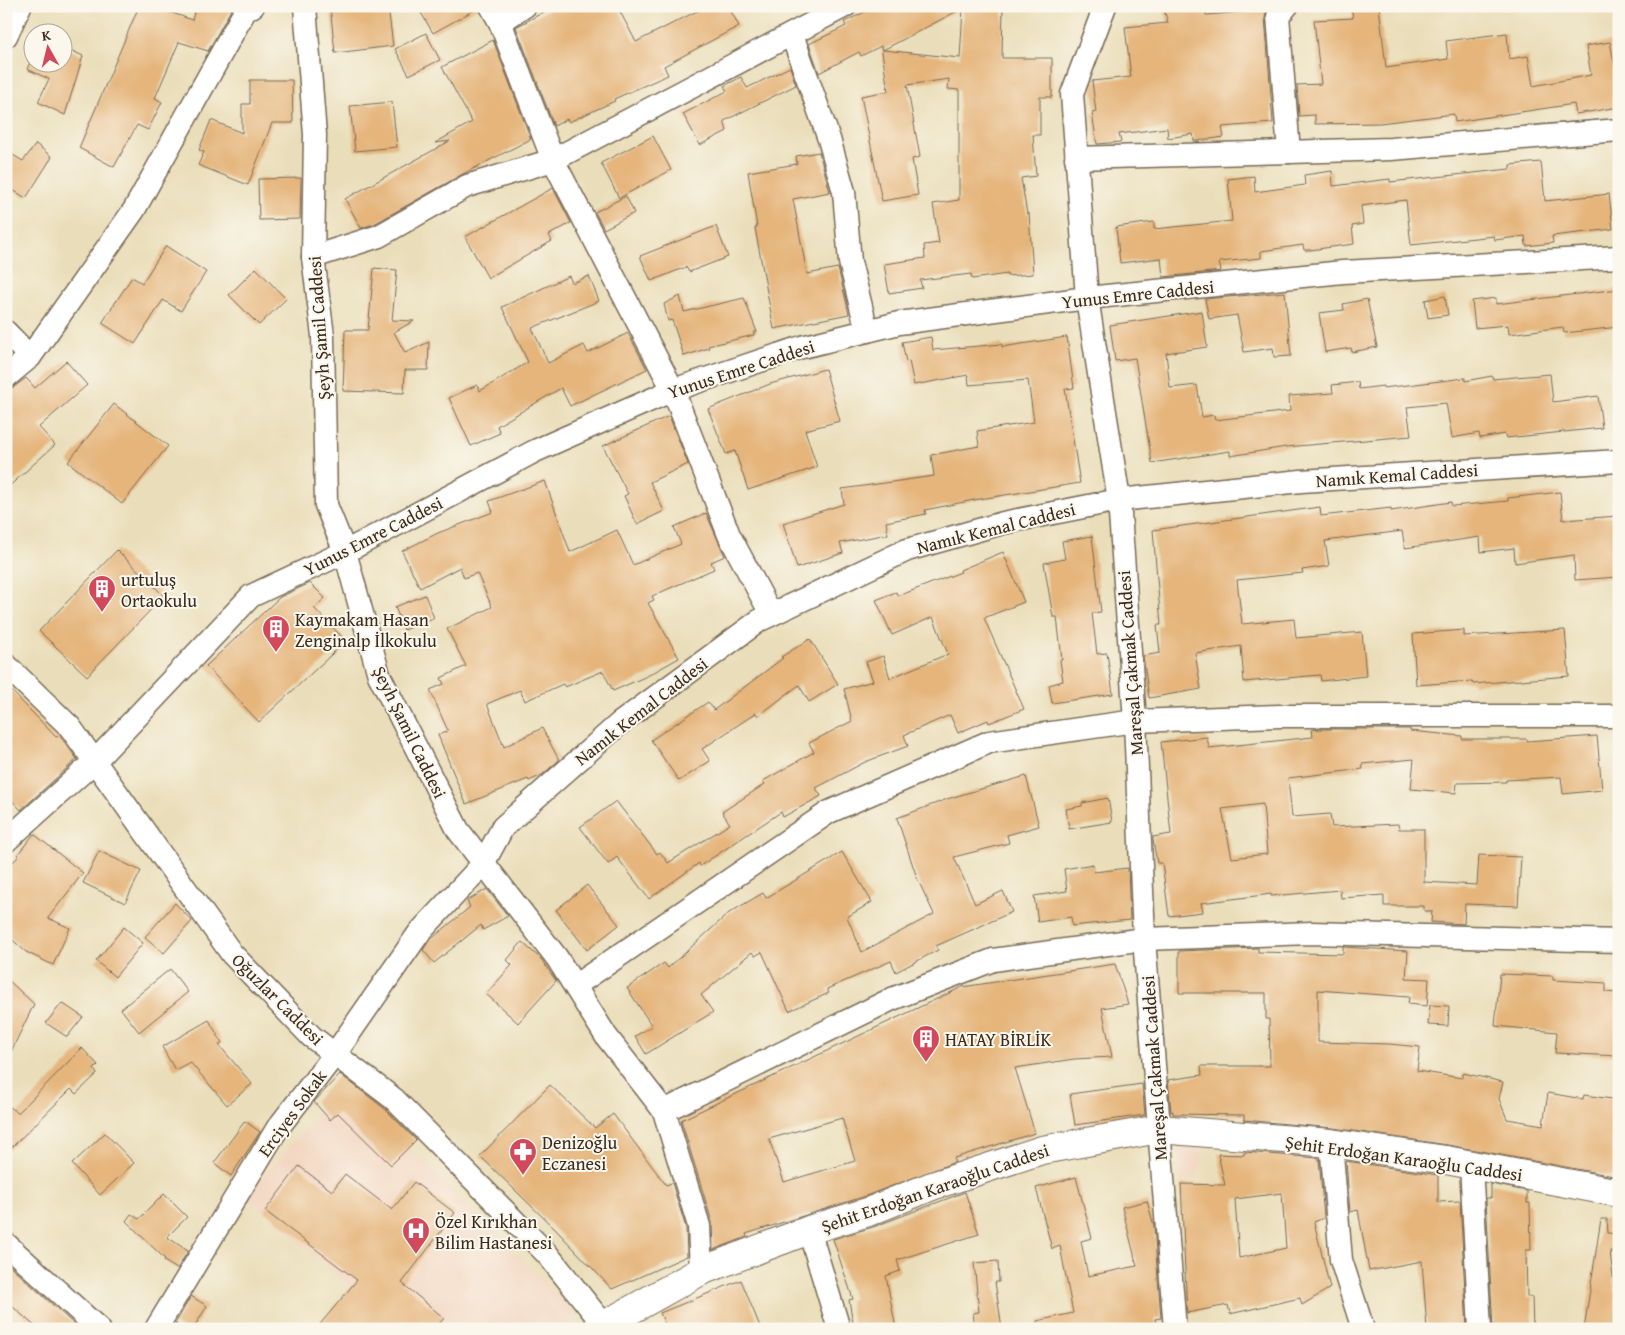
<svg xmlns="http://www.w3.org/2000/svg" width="1625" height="1335" font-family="'Gentium Book Plus',serif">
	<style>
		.built { fill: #f2d4be }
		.building { fill: #e5b57c; fill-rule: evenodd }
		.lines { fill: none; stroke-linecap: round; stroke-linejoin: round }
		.street-casing { stroke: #786955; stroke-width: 25 }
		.secondary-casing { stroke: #786955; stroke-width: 30 }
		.street { stroke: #fff; stroke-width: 22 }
		.secondary { stroke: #fff; stroke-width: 28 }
		.labels { text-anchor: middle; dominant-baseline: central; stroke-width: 4; stroke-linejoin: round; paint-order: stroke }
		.street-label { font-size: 18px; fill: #3b2a1e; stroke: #fbf7ec }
		.poi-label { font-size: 18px; fill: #3b2a1e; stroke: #fbf7ec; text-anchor: start }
	</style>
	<rect width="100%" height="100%" fill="#fbf7ec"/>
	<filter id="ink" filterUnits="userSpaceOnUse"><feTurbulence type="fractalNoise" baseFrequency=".02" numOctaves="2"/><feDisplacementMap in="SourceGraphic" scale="10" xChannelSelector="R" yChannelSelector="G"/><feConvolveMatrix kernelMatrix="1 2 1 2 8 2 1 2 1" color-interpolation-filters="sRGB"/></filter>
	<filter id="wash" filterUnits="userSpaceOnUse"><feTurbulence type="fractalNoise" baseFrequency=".0096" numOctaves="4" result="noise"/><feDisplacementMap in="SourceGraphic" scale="20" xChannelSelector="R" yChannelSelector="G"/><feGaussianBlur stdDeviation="1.12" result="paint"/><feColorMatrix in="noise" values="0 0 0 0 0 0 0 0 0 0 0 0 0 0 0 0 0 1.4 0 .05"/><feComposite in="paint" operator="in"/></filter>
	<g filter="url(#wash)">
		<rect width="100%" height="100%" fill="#eadeba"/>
		<g class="built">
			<polygon points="343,1084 576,1313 559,1329 400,1329 247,1197"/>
			<polygon points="1179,1147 1205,1151 1195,1180 1181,1180"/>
		</g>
		<g id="blocks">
			<g class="building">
				<polygon points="139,6 153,6 192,20 196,6 233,6 208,51 179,42 155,98 162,102 148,130 137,125 114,167 79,148"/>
				<polygon points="330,6 388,6 393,46 335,53"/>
				<polygon points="417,6 478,6 478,8 433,33"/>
				<polygon points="555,6 617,6 636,42 707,6 728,6 739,26 664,66 668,75 614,99 615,101 569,122 567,119 554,126 516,27"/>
				<path d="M 877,6 L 1003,6 L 1002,58 L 1052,58 L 1052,97 L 1040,97 L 1040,135 L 1033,135 L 1036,176 L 1021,178 L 1027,214 L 1029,213 L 1033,274 L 1007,276 L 1007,274 L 972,279 L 971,274 L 920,280 L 922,288 L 889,293 L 884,264 L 925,258 L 924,245 L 939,243 L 933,204 L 959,200 L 959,90 L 948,89 L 949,79 L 907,85 L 920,157 L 912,159 L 918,195 L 882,201 L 861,96 L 888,91 L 881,46 L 861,56 L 859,52 L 819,73 L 809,44 L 846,26 L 844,22 ZM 963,8 L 960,58 L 883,50 Z"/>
				<polygon points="1163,6 1203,6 1206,15 1267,10 1265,17 1273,123 1222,127 1224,137 1197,141 1194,141 1193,134 1168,138 1167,128 1119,134 1121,142 1097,144 1092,113 1096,112 1092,81 1131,77 1125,27 1168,23"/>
				<polygon points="1351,6 1379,6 1386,68 1448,59 1446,41 1507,33 1509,59 1528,56 1533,86 1591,75 1586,46 1610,42 1619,88 1619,107 1576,114 1574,104 1455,122 1454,114 1380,123 1315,124 1315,115 1299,116 1297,85 1321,84 1314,20 1353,18"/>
				<polygon points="426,33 440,60 409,75 395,49"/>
				<polygon points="493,40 531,139 461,175 374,224 361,228 345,199 450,141 435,143 472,122 442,67"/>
				<polygon points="62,46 83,56 65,115 38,102 49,79 27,69 32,58 32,62 62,62"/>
				<polygon points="790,67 796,85 724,121 727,131 700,145 683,114 727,91 724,86 741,77 747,88"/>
				<polygon points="250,80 292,80 293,123 272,123 248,185 198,165 204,152 199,150 211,120 242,133 242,104 250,104"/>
				<polygon points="392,102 397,147 355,151 350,106"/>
				<polygon points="653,136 671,170 619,198 601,163"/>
				<polygon points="36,144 52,157 26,198 6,186 6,151 23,161"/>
				<polygon points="819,152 830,192 793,199 807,274 838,268 849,314 774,329 755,228 757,227 748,172 797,164 796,156"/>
				<polygon points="1541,162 1545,201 1609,194 1613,229 1552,236 1553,243 1526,246 1525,236 1495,240 1494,236 1411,245 1406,200 1361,206 1363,224 1352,226 1354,244 1310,250 1304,250 1303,245 1261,251 1261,258 1219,262 1221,271 1163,277 1161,258 1120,263 1116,227 1154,222 1154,229 1232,221 1228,179 1254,176 1255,192 1305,185 1304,175 1332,171 1333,186 1390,179 1390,182 1510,169 1510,165"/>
				<polygon points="301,178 300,219 259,220 258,179"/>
				<polygon points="553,188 571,223 549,235 552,241 488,278 465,237"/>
				<polygon points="626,196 634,213 604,229 595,212"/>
				<polygon points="716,226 728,257 689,272 686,267 651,281 640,256"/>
				<polygon points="166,246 206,272 181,311 163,300 135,344 102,323 132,277 142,283"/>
				<polygon points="256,268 286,299 259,325 229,295"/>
				<polygon points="374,268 397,270 392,320 414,321 394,332 405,353 429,342 428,370 405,370 404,393 343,391 345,330 368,330"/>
				<polygon points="569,276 572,283 589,276 599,301 532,328 548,363 584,345 588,353 628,333 647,369 570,406 561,388 497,426 500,433 471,446 449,398 477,385 480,391 528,362 502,307"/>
				<polygon points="1619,289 1619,327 1564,333 1563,327 1509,334 1508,325 1475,328 1472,301 1496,298 1496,304"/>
				<polygon points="1285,292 1291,356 1274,357 1273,348 1244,352 1237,315 1209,319 1205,299"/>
				<polygon points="680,296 684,312 744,298 757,332 754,332 754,335 708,346 709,348 684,356 672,320 668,321 664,304"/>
				<polygon points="1445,296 1448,315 1428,318 1425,300"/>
				<polygon points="1367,299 1377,347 1352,352 1351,348 1325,352 1319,313 1344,310 1343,304"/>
				<polygon points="1202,311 1207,347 1166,353 1170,388 1197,385 1202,417 1214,415 1215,420 1290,411 1289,396 1333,393 1332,385 1358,382 1359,389 1383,386 1383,388 1465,378 1465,381 1492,376 1493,379 1550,374 1553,402 1598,396 1602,428 1506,438 1505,434 1480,438 1479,433 1452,438 1446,403 1407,407 1411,436 1286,447 1230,456 1230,451 1152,463 1135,358 1115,361 1110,325"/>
				<polygon points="931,337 933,350 1002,344 1002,347 1067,337 1074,388 1065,389 1080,483 974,500 925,510 926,514 886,522 888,534 840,543 843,553 797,568 783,523 844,504 842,489 934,476 931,455 979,446 977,431 1034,422 1028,380 969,385 968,375 914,385 909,361 906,362 902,342"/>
				<polygon points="66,361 87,385 39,427 55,445 6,489 6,390 14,387 26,378 35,388"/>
				<polygon points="825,369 840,421 805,430 817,467 748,490 735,451 726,454 708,409 770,384"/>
				<polygon points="114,404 168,446 122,504 68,462"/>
				<polygon points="669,416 688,464 650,482 664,511 637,524 624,496 628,494 603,446"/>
				<polygon points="545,481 570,552 617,530 633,565 681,544 674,527 706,513 725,556 711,562 714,569 652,596 654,600 648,603 679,658 647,676 613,691 603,671 565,687 563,684 525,701 520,690 487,704 504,747 542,728 559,760 542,775 529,781 528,779 466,804 438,735 448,731 430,690 444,684 441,678 466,666 447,629 492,607 477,573 464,578 460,567 420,588 402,551 438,533 493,512 489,501"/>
				<polygon points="1560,492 1563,520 1619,516 1619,577 1575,580 1574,555 1515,563 1514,548 1481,552 1480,537 1405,548 1402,531 1325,541 1329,566 1302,570 1303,573 1237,580 1242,624 1294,619 1296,638 1362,632 1366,676 1321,681 1320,675 1244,682 1241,646 1195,653 1201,689 1149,698 1143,656 1160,653 1157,625 1161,625 1153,530 1320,507 1321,516 1391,508 1391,511 1451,502 1452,506 1508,501 1508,498"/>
				<polygon points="1092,536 1101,612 1092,613 1097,654 1107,653 1113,694 1052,703 1049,685 1063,681 1060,660 1062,660 1057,617 1053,617 1044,563 1065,559 1062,541"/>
				<polygon points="117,550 164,596 87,676 39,631"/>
				<polygon points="1003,552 1024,602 984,618 1024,709 989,723 988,720 958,733 950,715 904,735 908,746 865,762 816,788 821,796 783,817 781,812 700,866 699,863 649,899 617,857 608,864 580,827 616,801 657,854 660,852 668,863 730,824 722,812 765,784 763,781 814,752 809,743 852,721 844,689 873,681 866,662 883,656 890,678 948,654 933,617 892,635 876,600 896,592 898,596 961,572 960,570"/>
				<polygon points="310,583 325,598 314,608 346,641 259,722 206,666 280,597"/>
				<polygon points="425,595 434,618 404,630 395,607"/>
				<polygon points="1464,630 1464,636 1565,630 1569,676 1473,684 1472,681 1416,685 1413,634"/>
				<polygon points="810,639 838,684 809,702 799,685 758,716 756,713 702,749 710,761 679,781 651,740 708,702 714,710 783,658 781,657"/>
				<polygon points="6,685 56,737 60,736 77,759 21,810 6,794"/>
				<path d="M 1317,729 L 1410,729 L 1410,731 L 1462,736 L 1462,739 L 1527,739 L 1527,741 L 1597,736 L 1602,790 L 1563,794 L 1561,777 L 1506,780 L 1506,782 L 1457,783 L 1456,793 L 1411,789 L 1414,759 L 1362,764 L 1363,769 L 1288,778 L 1292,817 L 1330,814 L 1332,827 L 1398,824 L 1399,829 L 1424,829 L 1424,882 L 1477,885 L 1479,855 L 1521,857 L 1518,906 L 1465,904 L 1464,924 L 1431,922 L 1432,911 L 1424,911 L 1424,906 L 1384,906 L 1384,895 L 1341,898 L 1340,890 L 1271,896 L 1271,894 L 1201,903 L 1203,912 L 1169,916 L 1162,863 L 1157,863 L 1153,840 L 1153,837 L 1171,834 L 1161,742 L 1207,737 L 1209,748 L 1313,737 L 1312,730 ZM 1263,804 L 1267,854 L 1232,858 L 1222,809 Z"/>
				<polygon points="1026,776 1039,826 1007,835 1009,843 954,857 975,904 1003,891 1012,912 936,946 938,950 896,972 891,961 827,989 829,993 789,1011 762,952 755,956 752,952 701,995 713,1012 646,1054 635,1036 652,1026 627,988 664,963 668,968 729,913 763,893 766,898 842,852 872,902 847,917 862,952 934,914 917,878 897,818 950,798"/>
				<polygon points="1108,798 1112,822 1069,829 1066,809 1082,806 1082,803"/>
				<polygon points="34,834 83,873 48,918 70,928 53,965 26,952 6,934 6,869 19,856 17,855"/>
				<polygon points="99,851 141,871 125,903 83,883"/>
				<polygon points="1093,864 1094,872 1128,868 1130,920 1072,926 1071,917 1038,922 1034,896 1067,891 1064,869"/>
				<polygon points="587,885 619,925 587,950 556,910"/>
				<polygon points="487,889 508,916 483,930 481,925 434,963 423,950 429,941 470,907 467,901"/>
				<polygon points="175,903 192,921 164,953 145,937"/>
				<polygon points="124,927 143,943 115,977 96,961"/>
				<polygon points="522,942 541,959 556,981 518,1023 486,994 512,965 507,960"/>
				<polygon points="1343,947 1408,951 1406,978 1429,979 1427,1006 1408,1004 1409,997 1318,990 1318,1042 1389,1044 1420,1047 1417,1071 1462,1078 1463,1073 1503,1082 1499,1099 1507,1119 1543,1125 1548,1093 1583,1099 1584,1095 1619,1100 1619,1177 1448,1145 1333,1128 1244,1120 1244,1115 1173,1114 1173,1111 1171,1112 1168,1080 1202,1075 1201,1066 1270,1066 1269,1019 1266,1019 1266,993 1179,993 1179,951 1258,948 1258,952 1343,954"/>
				<path d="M 1115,964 L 1128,1004 L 1102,1008 L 1112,1057 L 1074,1059 L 1015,1068 L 1035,1133 L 954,1158 L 955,1162 L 863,1197 L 746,1234 L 747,1237 L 713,1250 L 712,1222 L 681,1120 L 962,987 ZM 842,1118 L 855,1161 L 784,1182 L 769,1139 Z"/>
				<polygon points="170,969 188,992 139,1032 121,1009"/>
				<polygon points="1500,974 1553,976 1553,980 1606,983 1606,992 1619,993 1619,1056 1555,1053 1557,1032 1495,1026"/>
				<polygon points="6,978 34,1004 6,1062"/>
				<polygon points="62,1003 83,1017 67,1037 46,1023"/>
				<polygon points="1430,1005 1449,1006 1448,1026 1428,1025"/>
				<polygon points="209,1020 222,1043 219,1045 252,1084 227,1105 190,1062 175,1070 162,1047"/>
				<polygon points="82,1048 98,1065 94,1069 97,1074 76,1094 71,1089 6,1153 6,1104 18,1113"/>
				<polygon points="340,1074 385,1109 416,1140 391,1165 338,1113 330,1120 314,1102"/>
				<polygon points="1142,1084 1145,1115 1075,1125 1070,1094"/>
				<polygon points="550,1085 595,1128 613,1114 666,1185 672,1183 686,1228 687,1256 612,1289 556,1230 480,1156"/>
				<polygon points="245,1121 260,1132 231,1176 214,1163"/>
				<polygon points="105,1133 134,1163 100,1195 72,1164"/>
				<path d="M 1244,1152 L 1319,1158 L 1324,1218 L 1314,1222 L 1330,1288 L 1302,1305 L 1300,1298 L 1230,1314 L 1228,1305 L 1187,1313 L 1181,1184 L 1225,1185 L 1218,1154 L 1244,1155 ZM 1282,1193 L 1286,1248 L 1239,1258 L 1235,1199 Z"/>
				<polygon points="1346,1161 1438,1175 1438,1202 1460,1201 1467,1329 1427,1329 1422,1261 1369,1271 1358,1210 1350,1212"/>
				<polygon points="299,1166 332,1191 345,1174 392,1210 414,1182 455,1213 402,1283 444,1318 435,1329 316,1329 357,1280 265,1211"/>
				<polygon points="1076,1177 1092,1238 1081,1241 1088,1276 1137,1266 1122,1207 1147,1201 1154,1226 1161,1318 1155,1319 1157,1329 1038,1329 1037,1321 1073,1313 1060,1246 1052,1249 1036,1188"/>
				<polygon points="1491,1184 1527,1191 1527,1203 1530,1203 1531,1250 1526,1250 1527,1297 1532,1297 1533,1329 1493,1329 1486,1198 1491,1198"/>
				<polygon points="965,1192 979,1234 897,1260 900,1271 886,1276 896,1329 854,1329 849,1300 853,1299 833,1239 873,1227"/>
				<polygon points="164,1194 187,1217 167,1237 188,1251 177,1269 164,1261 165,1259 126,1221 131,1214 139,1219"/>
				<polygon points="1601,1219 1607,1219 1608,1233 1619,1234 1619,1252 1610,1251 1619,1329 1584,1329"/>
				<polygon points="998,1261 999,1282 995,1282 1002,1329 975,1329 973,1313 979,1312 974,1263"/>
				<polygon points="6,1262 79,1329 38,1329 6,1301"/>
				<polygon points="741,1280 761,1329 667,1329 660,1313"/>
				<polygon points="191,1296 207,1306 193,1329 183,1329 175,1324"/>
			</g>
		</g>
	</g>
	<g filter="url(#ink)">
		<use href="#blocks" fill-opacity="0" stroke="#786955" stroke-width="1"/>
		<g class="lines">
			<defs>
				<g id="street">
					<polyline points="305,6 315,135 313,257 323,336 326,505 345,552 379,675 458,830 557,958 606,1036 664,1111 699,1226 701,1271"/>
					<polyline points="491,6 500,22 553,160 673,390 729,535 771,614"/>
					<polyline points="1105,6 1072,94 1087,298 1119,500 1135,721 1144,939 1175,1329"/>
					<polyline points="1287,6 1278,16 1289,152"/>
					<polyline points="500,22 525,6"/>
					<polyline points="792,35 829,139 844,192 850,262 867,331"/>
					<polyline points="6,36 20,6"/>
					<polyline points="1076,158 1391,149 1619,130"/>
					<polyline points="313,257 379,236 467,186 553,160 845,6"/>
					<polyline points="6,332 30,357"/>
					<polyline points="6,377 30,357 134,210 245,11 253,6"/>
					<polyline points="6,665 70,727 232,954 312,1037 394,1099 548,1255 607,1329"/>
					<polyline points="6,841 95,761 251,596 345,552 535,451 673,390 802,347 899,323 1087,298 1343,272 1619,257"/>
					<polyline points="576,985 829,812 989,742 1135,721 1280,716 1619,716"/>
					<polyline points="664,1111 892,999 993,960 1144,939 1311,933 1619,941"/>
					<polyline points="1331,1143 1341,1260 1363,1329"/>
					<polyline points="1471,1165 1480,1329"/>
					<polyline points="809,1230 839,1329"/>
					<polyline points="6,1244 99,1329"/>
					<polyline points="156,1329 277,1129 335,1054 419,933 483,864 503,827 620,723 760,620 907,550 1003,523 1119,500 1301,481 1619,461"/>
				</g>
				<polyline id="secondary" points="597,1329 701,1271 809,1230 868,1212 932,1186 1042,1150 1159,1129 1331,1143 1446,1160 1619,1193"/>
			</defs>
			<use href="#street" class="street-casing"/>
			<use href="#secondary" class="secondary-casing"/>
			<use href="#street" class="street"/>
			<use href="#secondary" class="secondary"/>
		</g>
	</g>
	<defs>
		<symbol id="building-pin" viewBox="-11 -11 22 30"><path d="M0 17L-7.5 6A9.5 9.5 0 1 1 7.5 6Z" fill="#d1495b" stroke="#fbf7ec"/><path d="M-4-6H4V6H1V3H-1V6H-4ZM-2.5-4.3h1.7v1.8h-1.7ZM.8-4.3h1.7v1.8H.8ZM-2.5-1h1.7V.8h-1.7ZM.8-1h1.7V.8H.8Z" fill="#fff"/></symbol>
		<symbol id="pharmacy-pin" viewBox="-11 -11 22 30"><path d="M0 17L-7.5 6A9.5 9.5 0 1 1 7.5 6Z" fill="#d1495b" stroke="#fbf7ec"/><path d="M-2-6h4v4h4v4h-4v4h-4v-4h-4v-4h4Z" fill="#fff"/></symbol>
		<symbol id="hospital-pin" viewBox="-11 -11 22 30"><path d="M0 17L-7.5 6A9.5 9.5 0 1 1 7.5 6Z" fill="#d1495b" stroke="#fbf7ec"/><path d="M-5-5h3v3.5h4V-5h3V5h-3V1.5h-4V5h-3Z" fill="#fff"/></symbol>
	</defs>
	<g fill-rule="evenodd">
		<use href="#building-pin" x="86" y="573" width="32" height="43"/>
		<use href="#building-pin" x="260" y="613" width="32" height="43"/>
		<use href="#building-pin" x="910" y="1023" width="32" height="43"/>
		<use href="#pharmacy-pin" x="507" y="1136" width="32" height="43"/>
		<use href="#hospital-pin" x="400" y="1215" width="32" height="43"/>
	</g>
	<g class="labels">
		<g class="street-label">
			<text transform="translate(1138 294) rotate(-6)">Yunus Emre Caddesi</text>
			<text transform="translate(319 328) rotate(-94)">Şeyh Şamil Caddesi</text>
			<text transform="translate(741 369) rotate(-18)">Yunus Emre Caddesi</text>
			<text transform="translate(1397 475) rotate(-4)">Namık Kemal Caddesi</text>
			<text transform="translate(996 528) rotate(-14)">Namık Kemal Caddesi</text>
			<text transform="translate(373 536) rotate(-27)">Yunus Emre Caddesi</text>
			<text transform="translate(1130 663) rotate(-94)">Mareşal Çakmak Caddesi</text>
			<text transform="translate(641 711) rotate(-38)">Namık Kemal Caddesi</text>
			<text transform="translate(410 732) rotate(64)">Şeyh Şamil Caddesi</text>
			<text transform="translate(278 999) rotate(45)">Oğuzlar Caddesi</text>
			<text transform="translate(1154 1068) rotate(-94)">Mareşal Çakmak Caddesi</text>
			<text transform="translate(292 1113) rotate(-54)">Erciyes Sokak</text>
			<text transform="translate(1404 1158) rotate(8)">Şehit Erdoğan Karaoğlu Caddesi</text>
			<text transform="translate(935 1188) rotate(-19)">Şehit Erdoğan Karaoğlu Caddesi</text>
		</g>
		<g class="poi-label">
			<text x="121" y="579">urtuluş<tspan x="121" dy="21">Ortaokulu</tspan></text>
			<text x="295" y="619">Kaymakam Hasan<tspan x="295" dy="21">Zenginalp İlkokulu</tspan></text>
			<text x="945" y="1039">HATAY BİRLİK</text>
			<text x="542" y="1142">Denizoğlu<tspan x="542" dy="21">Eczanesi</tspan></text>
			<text x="435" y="1221">Özel Kırıkhan<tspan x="435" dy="21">Bilim Hastanesi</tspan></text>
		</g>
	</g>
	<rect width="1625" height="1335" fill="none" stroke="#fbf7ec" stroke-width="25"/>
	<g transform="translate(48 48) rotate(352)"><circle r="24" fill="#fbf7ec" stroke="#aea59a"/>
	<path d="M0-4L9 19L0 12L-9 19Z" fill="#d1495b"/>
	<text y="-8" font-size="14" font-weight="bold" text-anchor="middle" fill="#3b2a1e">K</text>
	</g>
</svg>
